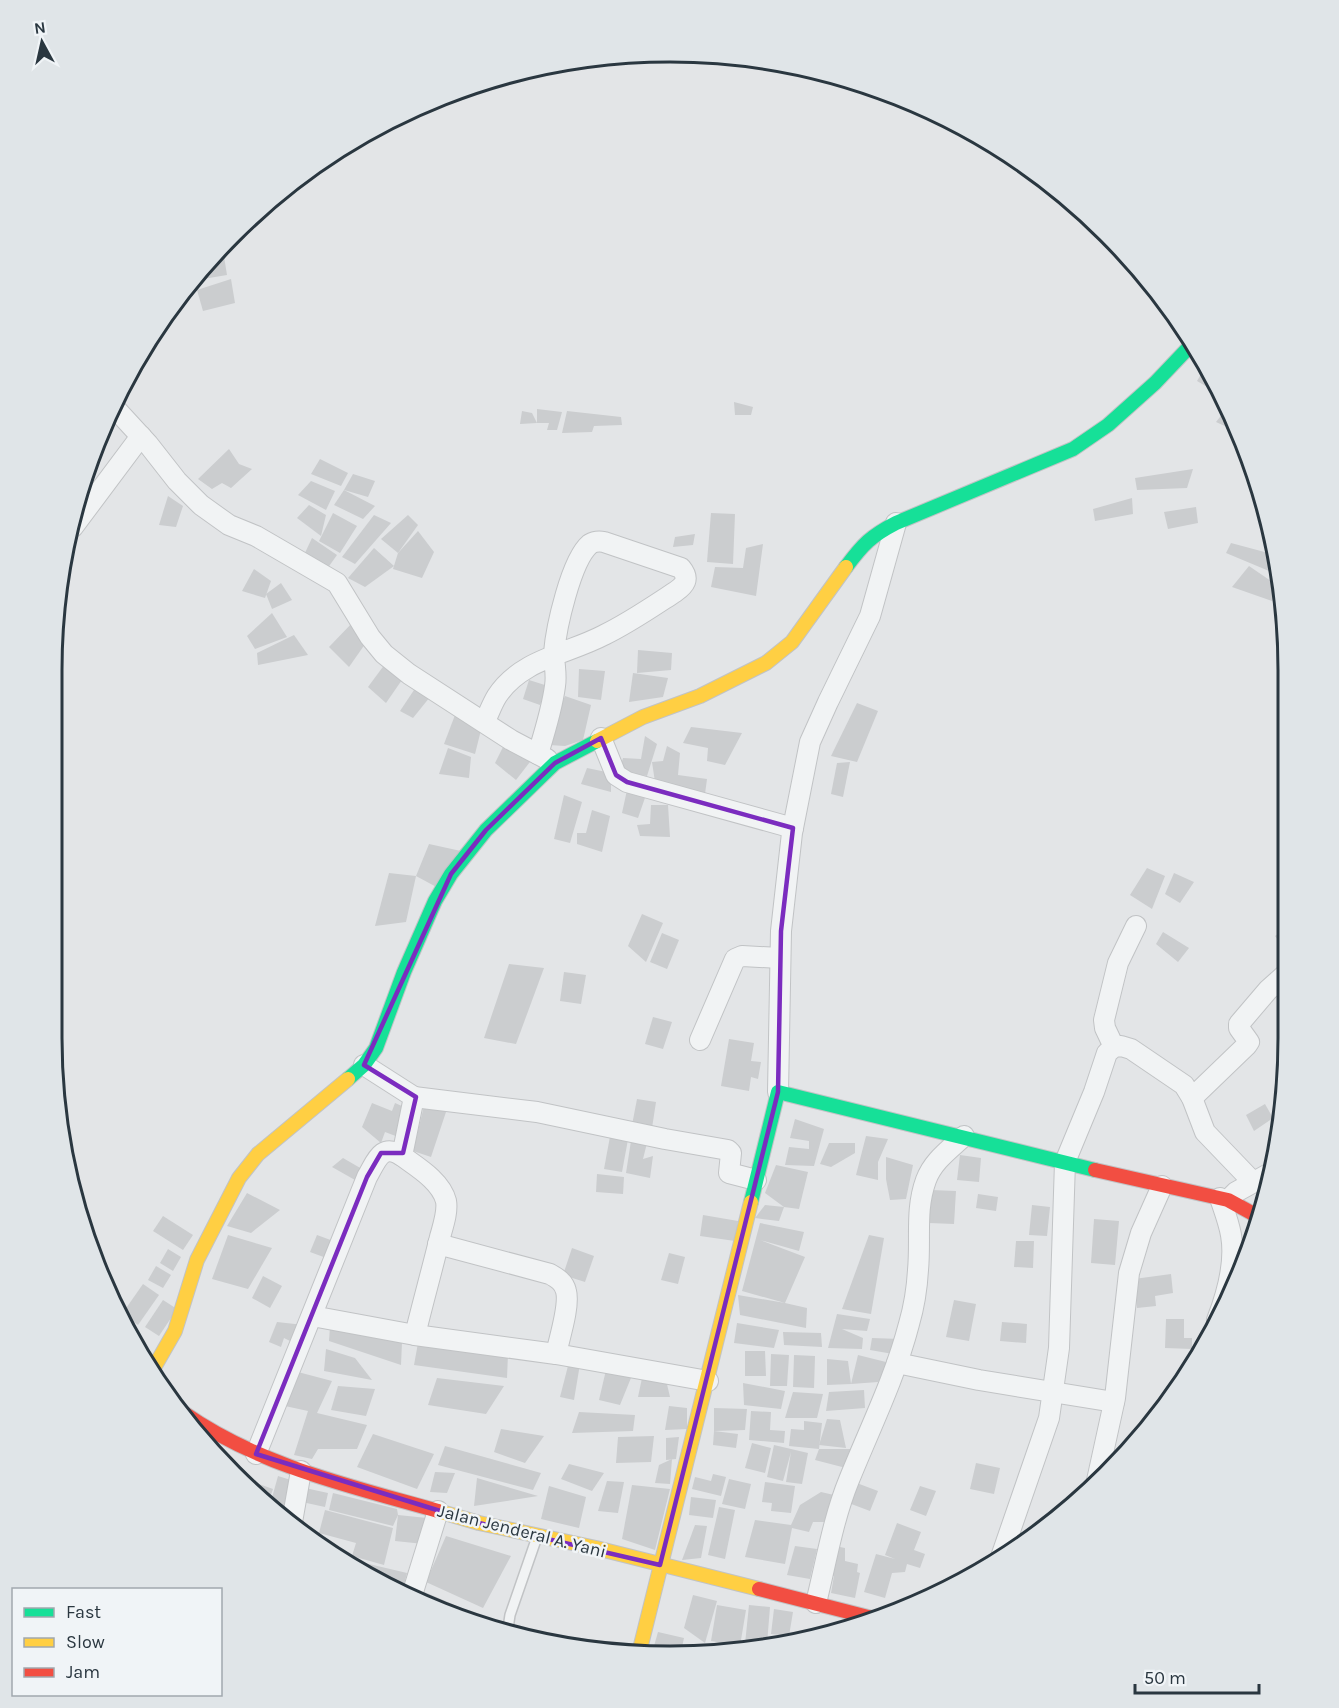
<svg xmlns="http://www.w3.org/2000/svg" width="1339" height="1708" font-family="Karla,sans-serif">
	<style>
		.building { fill: #cbcdcf }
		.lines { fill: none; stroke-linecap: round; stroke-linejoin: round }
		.lane-casing { stroke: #c1c3c5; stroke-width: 12 }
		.street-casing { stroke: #c1c3c5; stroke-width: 22 }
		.fast-casing { stroke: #c1c3c5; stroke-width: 16 }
		.slow-casing { stroke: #c1c3c5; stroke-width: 16 }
		.jam-casing { stroke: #c1c3c5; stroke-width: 16 }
		.lane { stroke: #f1f3f4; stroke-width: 9 }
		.street { stroke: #f1f3f4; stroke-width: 20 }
		.fast { stroke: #16e098; stroke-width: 14 }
		.slow { stroke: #ffcf43; stroke-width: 14 }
		.jam { stroke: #f24e42; stroke-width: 14 }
		.marked { fill: none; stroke: #7b2cbf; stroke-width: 4.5; stroke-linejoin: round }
		.labels { text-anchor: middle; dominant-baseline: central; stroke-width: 5; stroke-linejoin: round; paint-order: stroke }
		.street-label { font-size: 18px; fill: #2a3740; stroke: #f0f4f7 }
		.rim { fill: none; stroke: #2a3740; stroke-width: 3 }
	</style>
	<rect width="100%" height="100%" fill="#e3e5e7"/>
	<g class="building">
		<polygon points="222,244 227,275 203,279 201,267"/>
		<polygon points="231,279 235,303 203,311 197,290"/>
		<polygon points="1207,364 1211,374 1221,395 1197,381"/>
		<polygon points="734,402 753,407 751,415 735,415"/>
		<polygon points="1227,408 1236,428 1238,432 1216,422"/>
		<polygon points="537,409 562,412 557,430 547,430 549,423 537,423"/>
		<polygon points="522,411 532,413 537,423 520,424"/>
		<polygon points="567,411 621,417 622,425 594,426 592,432 562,433"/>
		<polygon points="229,449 239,464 252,469 231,488 222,483 212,489 198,479"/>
		<polygon points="320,459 348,473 341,486 311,474"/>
		<polygon points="1193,469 1187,488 1137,490 1135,478"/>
		<polygon points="353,474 375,481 368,497 344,490"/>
		<polygon points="311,481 335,491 326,510 298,495"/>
		<polygon points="344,490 375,506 363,519 334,505"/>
		<polygon points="168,496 183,506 176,527 159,525"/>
		<polygon points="1132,498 1133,514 1095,521 1093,509"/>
		<polygon points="309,505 326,515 321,536 297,518"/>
		<polygon points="1196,507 1198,523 1168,529 1164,512"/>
		<polygon points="333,513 357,526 340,553 319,541"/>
		<polygon points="711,513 735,514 733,564 707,562"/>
		<polygon points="374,515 391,523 355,564 342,557"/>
		<polygon points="408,515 418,525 398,553 381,539"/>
		<polygon points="418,531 434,552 422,578 393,569 398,553"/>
		<polygon points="695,534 693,545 673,547 675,537"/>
		<polygon points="312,538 337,555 327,569 304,555"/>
		<polygon points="1231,543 1272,554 1276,574 1226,553"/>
		<polygon points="763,544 756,596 711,587 715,567 743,568 746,548"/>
		<polygon points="374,548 394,566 365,587 348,578"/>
		<polygon points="1249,566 1278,586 1279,590 1272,601 1232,587"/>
		<polygon points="254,569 271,581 265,598 242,591"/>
		<polygon points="281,583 292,600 272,609 266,594"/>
		<polygon points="272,613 287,637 255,649 247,636"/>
		<polygon points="354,621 370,637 349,667 329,647"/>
		<polygon points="294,635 308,655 258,665 257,653"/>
		<polygon points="638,650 672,653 671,670 637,673"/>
		<polygon points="385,664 404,677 386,703 368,687"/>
		<polygon points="579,669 605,671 601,700 578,697"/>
		<polygon points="633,673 668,678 663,697 629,702"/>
		<polygon points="529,680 548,686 540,705 523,699"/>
		<polygon points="416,687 430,697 413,718 400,711"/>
		<polygon points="565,696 591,705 583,740 565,746 549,745 555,720"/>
		<polygon points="857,703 878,711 857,762 831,756"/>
		<polygon points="455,715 481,730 475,754 444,744"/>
		<polygon points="691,727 742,733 725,765 707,761 708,748 683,743"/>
		<polygon points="645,736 657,744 647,776 619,771 623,758 641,759"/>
		<polygon points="504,745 533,758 516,780 495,763"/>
		<polygon points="667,746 680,753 678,775 707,779 705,794 655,782 652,762 663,761"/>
		<polygon points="448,748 471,757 469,778 439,774"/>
		<polygon points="850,762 843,797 831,794 837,763"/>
		<polygon points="587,768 611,773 611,792 581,784"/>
		<polygon points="627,790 647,792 638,818 622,813"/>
		<polygon points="564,795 582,802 570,843 554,839"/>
		<polygon points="651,805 668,805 670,837 640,836 637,825 650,824"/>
		<polygon points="592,810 610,816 602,852 577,844 577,833 586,833"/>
		<polygon points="429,844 461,851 442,890 416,876"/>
		<polygon points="1147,868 1165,876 1152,909 1130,895"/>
		<polygon points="389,873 416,876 406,922 375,926"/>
		<polygon points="1174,873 1194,882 1180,903 1165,894"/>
		<polygon points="642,914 663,923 646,962 628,946"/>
		<polygon points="1288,926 1288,953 1275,936"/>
		<polygon points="1163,932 1189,948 1178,962 1156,944"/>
		<polygon points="662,933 679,940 667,969 650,962"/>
		<polygon points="509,964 544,968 516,1044 484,1038"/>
		<polygon points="564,972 586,975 581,1004 560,1001"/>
		<polygon points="1288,976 1288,1013 1272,989"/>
		<polygon points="653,1017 672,1022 663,1049 645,1044"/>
		<polygon points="729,1039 754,1043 751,1061 761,1062 758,1079 751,1077 749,1091 721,1086"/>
		<polygon points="637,1099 656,1102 652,1128 632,1125"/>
		<polygon points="425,1102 449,1103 431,1157 413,1151"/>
		<polygon points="372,1103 392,1111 395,1103 413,1111 401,1138 385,1132 381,1143 362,1127"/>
		<polygon points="1265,1104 1273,1118 1254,1131 1246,1115"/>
		<polygon points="795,1119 824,1129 814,1166 785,1165 789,1147 809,1149 809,1141 790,1138"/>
		<polygon points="611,1131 629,1134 622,1172 604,1169"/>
		<polygon points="866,1136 888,1139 878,1162 878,1180 856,1175"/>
		<polygon points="648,1139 643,1159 653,1156 650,1178 626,1173 631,1141"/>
		<polygon points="829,1143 855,1143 855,1153 831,1167 820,1164"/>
		<polygon points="960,1155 981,1158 979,1182 957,1180"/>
		<polygon points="886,1157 913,1165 906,1199 890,1200 886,1179"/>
		<polygon points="343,1158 362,1169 355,1180 332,1167"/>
		<polygon points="776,1165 808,1172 799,1209 784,1207 765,1193"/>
		<polygon points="597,1174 624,1177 623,1194 596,1192"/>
		<polygon points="931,1190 956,1191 954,1224 929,1223"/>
		<polygon points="247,1193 280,1210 251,1233 227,1226"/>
		<polygon points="978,1194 998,1197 996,1211 976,1208"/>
		<polygon points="765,1205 784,1207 779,1221 755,1218"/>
		<polygon points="1032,1205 1050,1207 1047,1236 1029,1235"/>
		<polygon points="703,1215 738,1221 735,1241 700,1236"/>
		<polygon points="163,1216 193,1235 183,1250 153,1231"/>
		<polygon points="1094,1219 1119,1221 1115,1265 1091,1263"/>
		<polygon points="760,1223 804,1232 799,1251 760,1240 805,1257 785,1303 807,1308 806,1328 740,1315 738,1295 785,1303 742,1291"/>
		<polygon points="228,1235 272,1248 248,1289 212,1279"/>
		<polygon points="317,1235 336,1242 329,1259 310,1252"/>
		<polygon points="869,1235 884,1238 871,1314 842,1309"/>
		<polygon points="1016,1241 1034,1241 1033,1268 1014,1267"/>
		<polygon points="572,1248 594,1256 585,1282 563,1275"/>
		<polygon points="168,1249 181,1257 173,1271 160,1263"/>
		<polygon points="669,1253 685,1257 678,1284 661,1280"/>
		<polygon points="156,1266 171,1275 163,1288 148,1280"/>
		<polygon points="1171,1274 1173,1293 1155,1296 1156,1306 1137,1308 1134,1279"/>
		<polygon points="263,1276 282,1286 270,1308 252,1298"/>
		<polygon points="143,1284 159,1295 138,1325 122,1314"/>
		<polygon points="163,1300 177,1309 159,1336 145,1327"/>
		<polygon points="954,1300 976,1304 969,1341 946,1337"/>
		<polygon points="837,1314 870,1319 867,1331 842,1329 863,1338 862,1349 828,1348"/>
		<polygon points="1166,1319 1184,1319 1184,1338 1192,1338 1192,1349 1165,1348"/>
		<polygon points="277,1322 304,1325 296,1344 284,1338 281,1347 269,1342"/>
		<polygon points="1002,1322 1027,1324 1026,1343 1000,1341"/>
		<polygon points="737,1323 779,1330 774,1348 734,1343"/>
		<polygon points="330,1327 402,1342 401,1365 329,1341"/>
		<polygon points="783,1332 821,1333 822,1347 784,1345"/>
		<polygon points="872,1338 900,1339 893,1354 870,1350"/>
		<polygon points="418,1343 508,1354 507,1378 414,1365"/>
		<polygon points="326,1349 355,1358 372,1380 324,1371"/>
		<polygon points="745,1351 765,1351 766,1376 745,1376"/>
		<polygon points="771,1354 789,1355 787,1386 770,1386"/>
		<polygon points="794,1355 815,1356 814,1388 793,1387"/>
		<polygon points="858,1355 890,1363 878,1382 851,1384"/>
		<polygon points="581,1358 574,1400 560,1397 569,1362"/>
		<polygon points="827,1359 848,1361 851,1384 827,1385"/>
		<polygon points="635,1368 620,1405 599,1400 606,1370"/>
		<polygon points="298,1372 332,1381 317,1413 367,1425 357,1449 318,1449 312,1459 294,1455 308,1411 285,1406"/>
		<polygon points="437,1378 504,1386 486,1414 428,1405"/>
		<polygon points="642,1378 666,1380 670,1397 638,1397"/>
		<polygon points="743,1383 785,1391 781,1409 744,1405"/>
		<polygon points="338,1386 375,1389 366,1416 331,1410"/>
		<polygon points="864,1390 865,1408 826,1411 829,1392"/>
		<polygon points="793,1392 823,1394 817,1418 785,1418"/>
		<polygon points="669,1406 687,1408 687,1429 665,1430"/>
		<polygon points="714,1408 747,1409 745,1430 714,1431"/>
		<polygon points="751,1411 771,1412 770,1430 785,1431 784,1443 749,1440"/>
		<polygon points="579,1412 635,1415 633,1431 572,1433"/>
		<polygon points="827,1419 840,1420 846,1448 819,1445"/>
		<polygon points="804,1421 822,1423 819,1449 789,1446 791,1429 804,1430"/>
		<polygon points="501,1429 544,1436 525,1463 494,1452"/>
		<polygon points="714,1431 738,1434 736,1448 713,1445"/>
		<polygon points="373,1434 434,1454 417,1489 357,1467"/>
		<polygon points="654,1436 651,1462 616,1463 618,1437"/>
		<polygon points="679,1437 676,1459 666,1460 666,1438"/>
		<polygon points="752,1443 771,1448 765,1473 745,1468"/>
		<polygon points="774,1445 808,1453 802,1484 786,1482 791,1452 783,1481 767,1477"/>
		<polygon points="445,1446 541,1473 533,1490 438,1465"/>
		<polygon points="819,1449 855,1449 846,1468 815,1460"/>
		<polygon points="672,1459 670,1484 655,1483 659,1465"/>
		<polygon points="976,1463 1000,1468 994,1494 970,1489"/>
		<polygon points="569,1464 604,1473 592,1491 561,1479"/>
		<polygon points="435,1472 455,1473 447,1493 430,1492"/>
		<polygon points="713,1474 726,1477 721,1496 692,1489 695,1477 711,1481"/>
		<polygon points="278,1476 297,1482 286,1517 270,1505"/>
		<polygon points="477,1478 538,1496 474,1506"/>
		<polygon points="729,1479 751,1484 745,1509 722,1504"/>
		<polygon points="607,1481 624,1482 618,1513 598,1511"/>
		<polygon points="765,1482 795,1486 791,1513 771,1511 772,1503 762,1502"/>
		<polygon points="854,1482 878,1491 870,1511 846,1502"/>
		<polygon points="256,1483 273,1489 268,1503 253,1492"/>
		<polygon points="632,1485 670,1489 655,1550 622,1539"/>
		<polygon points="549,1486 586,1497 579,1528 541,1519"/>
		<polygon points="920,1486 936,1491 926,1516 910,1510"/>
		<polygon points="305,1488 328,1493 325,1507 302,1502"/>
		<polygon points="821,1492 834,1495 825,1522 813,1522 809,1532 792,1528 785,1564 745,1557 755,1520 791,1525 800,1505"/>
		<polygon points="333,1493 397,1509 398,1515 393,1526 329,1510"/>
		<polygon points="691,1497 716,1500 713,1518 689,1515"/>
		<polygon points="719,1507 735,1510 725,1559 708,1555"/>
		<polygon points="325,1510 393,1528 384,1565 352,1556 356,1543 319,1533"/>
		<polygon points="398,1515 427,1518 424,1544 395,1541"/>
		<polygon points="897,1523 921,1532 914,1550 925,1554 920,1568 907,1564 905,1572 892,1573 885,1598 864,1592 876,1554 895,1559 885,1555"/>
		<polygon points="695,1525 707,1526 701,1558 682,1560"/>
		<polygon points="446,1536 511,1556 483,1608 426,1582"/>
		<polygon points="795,1546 817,1549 810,1579 787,1575"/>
		<polygon points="835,1546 845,1548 845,1561 858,1564 857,1572 860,1573 855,1598 831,1593 834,1576 828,1575"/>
		<polygon points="352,1560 407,1573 402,1592 361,1574 351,1567"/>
		<polygon points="420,1590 494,1622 492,1629 416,1597"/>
		<polygon points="693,1595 717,1601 705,1643 684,1628"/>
		<polygon points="717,1605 746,1610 740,1646 711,1641"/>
		<polygon points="749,1605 770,1607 767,1644 745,1644"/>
		<polygon points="774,1609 793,1612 789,1636 771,1634"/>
		<polygon points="658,1632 684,1638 680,1656 670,1657 652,1653"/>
		<polygon points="709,1644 730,1649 707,1652"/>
	</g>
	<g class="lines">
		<defs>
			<polyline id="lane" points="507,1635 510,1615 537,1537"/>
			<g id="street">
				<polyline points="113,406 148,444 177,481 201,505 229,525 256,536 337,583 370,637 384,654 409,674 511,740 547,759"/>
				<polyline points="73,527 141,436"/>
				<path d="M 485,721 C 489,713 492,704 497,696 C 521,659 568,654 604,635 C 629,623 652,607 675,592 C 685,585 690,579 681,568 L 604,542 C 599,541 595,541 590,544 C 571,560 556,628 554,653 C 554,664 557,675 555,686 C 552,709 545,731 538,754"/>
				<polyline points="601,738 616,775 627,782 793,828"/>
				<polyline points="700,1040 735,959 742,956 780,958"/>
				<polyline points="1114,1047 1105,1028 1104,1020 1118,963 1136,926"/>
				<polyline points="364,1065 414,1097 402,1156"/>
				<polyline points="778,1092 781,931 792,833 810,742 828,702 870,616 896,523"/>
				<polyline points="414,1097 537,1112 665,1139 728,1150 731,1153 729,1173 756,1180"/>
				<polyline points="1192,1098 1247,1045 1249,1042 1239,1028 1239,1024 1268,990 1288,972"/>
				<polyline points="1228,1200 1236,1192 1272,1172"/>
				<path d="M 438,1244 L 550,1274 C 557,1278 564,1282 566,1291 C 570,1306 559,1339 556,1354"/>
				<polyline points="312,1316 415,1335 556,1354 708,1381"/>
				<path d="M 1217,1320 C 1227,1294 1236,1263 1231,1235 C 1229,1223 1224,1210 1220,1198"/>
				<polyline points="897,1363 979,1380 1114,1402"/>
				<path d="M 256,1454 L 367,1177 C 376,1162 381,1142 402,1156 C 417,1167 441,1181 446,1201 C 448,1212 443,1226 440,1237 C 432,1270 423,1302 415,1335"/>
				<polyline points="1096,1485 1115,1398 1129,1273 1141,1233 1162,1186"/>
				<polyline points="292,1522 301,1471"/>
				<polyline points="1001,1557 1049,1418 1059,1348 1065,1162 1094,1092 1107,1053 1114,1047 1121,1046 1131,1049 1184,1085 1192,1098 1205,1132 1253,1182"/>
				<polyline points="412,1595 438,1511"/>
				<path d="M 816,1603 C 826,1563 833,1519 849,1480 C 870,1428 895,1378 909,1324 C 914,1307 917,1288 918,1270 C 921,1239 915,1210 926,1180 C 933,1161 949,1150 964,1136"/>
			</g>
			<g id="fast">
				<path d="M 846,567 C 863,544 871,536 896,523 L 1073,449 L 1108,425 L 1155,383 L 1193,343"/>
				<polyline points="348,1079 364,1065 376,1048 404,972 435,901 451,874 486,830 555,763 597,741"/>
				<polyline points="751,1202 778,1092 1095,1170"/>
			</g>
			<g id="slow">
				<polyline points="597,741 643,717 700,696 766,663 792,642 846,567"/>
				<polyline points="152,1371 175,1331 197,1260 239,1178 258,1154 348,1079"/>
				<polyline points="438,1511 479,1523 596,1548 759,1589"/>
				<polyline points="639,1653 751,1202"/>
			</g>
			<g id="jam">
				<polyline points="1095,1170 1228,1200 1259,1217"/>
				<path d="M 184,1413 C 260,1466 350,1486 438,1511"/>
				<polyline points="759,1589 872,1618"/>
			</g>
		</defs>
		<use href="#lane" class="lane-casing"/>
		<use href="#street" class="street-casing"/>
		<use href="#fast" class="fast-casing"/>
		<use href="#slow" class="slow-casing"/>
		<use href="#jam" class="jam-casing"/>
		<use href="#lane" class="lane"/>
		<use href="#street" class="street"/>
		<use href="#fast" class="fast"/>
		<use href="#slow" class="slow"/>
		<use href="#jam" class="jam"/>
	</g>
	<path class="marked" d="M 601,738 L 616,775 L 627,782 L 793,828 L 781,931 L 778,1092 L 660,1565 L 479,1523 L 256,1454 L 367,1177 L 381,1153 L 403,1153 L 416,1097 L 364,1065 L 451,874 L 486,830 L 555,763 Z"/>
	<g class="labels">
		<g class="street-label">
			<text transform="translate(522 1531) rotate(14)">Jalan Jenderal A. Yani</text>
		</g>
	</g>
	<path d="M0 0H1339V1708H0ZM670 62H670A608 608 0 0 1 1278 670V1038A608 608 0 0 1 670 1646H670A608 608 0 0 1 62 1038V670A608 608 0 0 1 670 62Z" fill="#e0e5e8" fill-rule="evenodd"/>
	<path class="rim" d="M670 62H670A608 608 0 0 1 1278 670V1038A608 608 0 0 1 670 1646H670A608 608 0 0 1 62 1038V670A608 608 0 0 1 670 62Z"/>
	<rect x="12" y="1588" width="210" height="108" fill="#f0f4f7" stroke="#a1a8ae" stroke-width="1.5"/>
	<rect x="24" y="1608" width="30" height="9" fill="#16e098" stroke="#a1a8ae" stroke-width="1.5"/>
	<text x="66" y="1618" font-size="18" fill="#2a3740">Fast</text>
	<rect x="24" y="1638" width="30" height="9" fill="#ffcf43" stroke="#a1a8ae" stroke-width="1.5"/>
	<text x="66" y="1648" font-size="18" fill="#2a3740">Slow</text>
	<rect x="24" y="1668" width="30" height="9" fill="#f24e42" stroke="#a1a8ae" stroke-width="1.5"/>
	<text x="66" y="1678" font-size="18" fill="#2a3740">Jam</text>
	<g transform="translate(42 42) rotate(352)" stroke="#f0f4f7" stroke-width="4.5" paint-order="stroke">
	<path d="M0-4.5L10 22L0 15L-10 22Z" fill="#2a3740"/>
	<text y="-9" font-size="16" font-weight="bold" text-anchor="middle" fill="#2a3740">N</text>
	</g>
	<path d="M1135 1684v9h124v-9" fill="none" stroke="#2a3740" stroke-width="3"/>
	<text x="1144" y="1684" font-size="18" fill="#2a3740" stroke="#f0f4f7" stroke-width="4.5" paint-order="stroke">50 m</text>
</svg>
